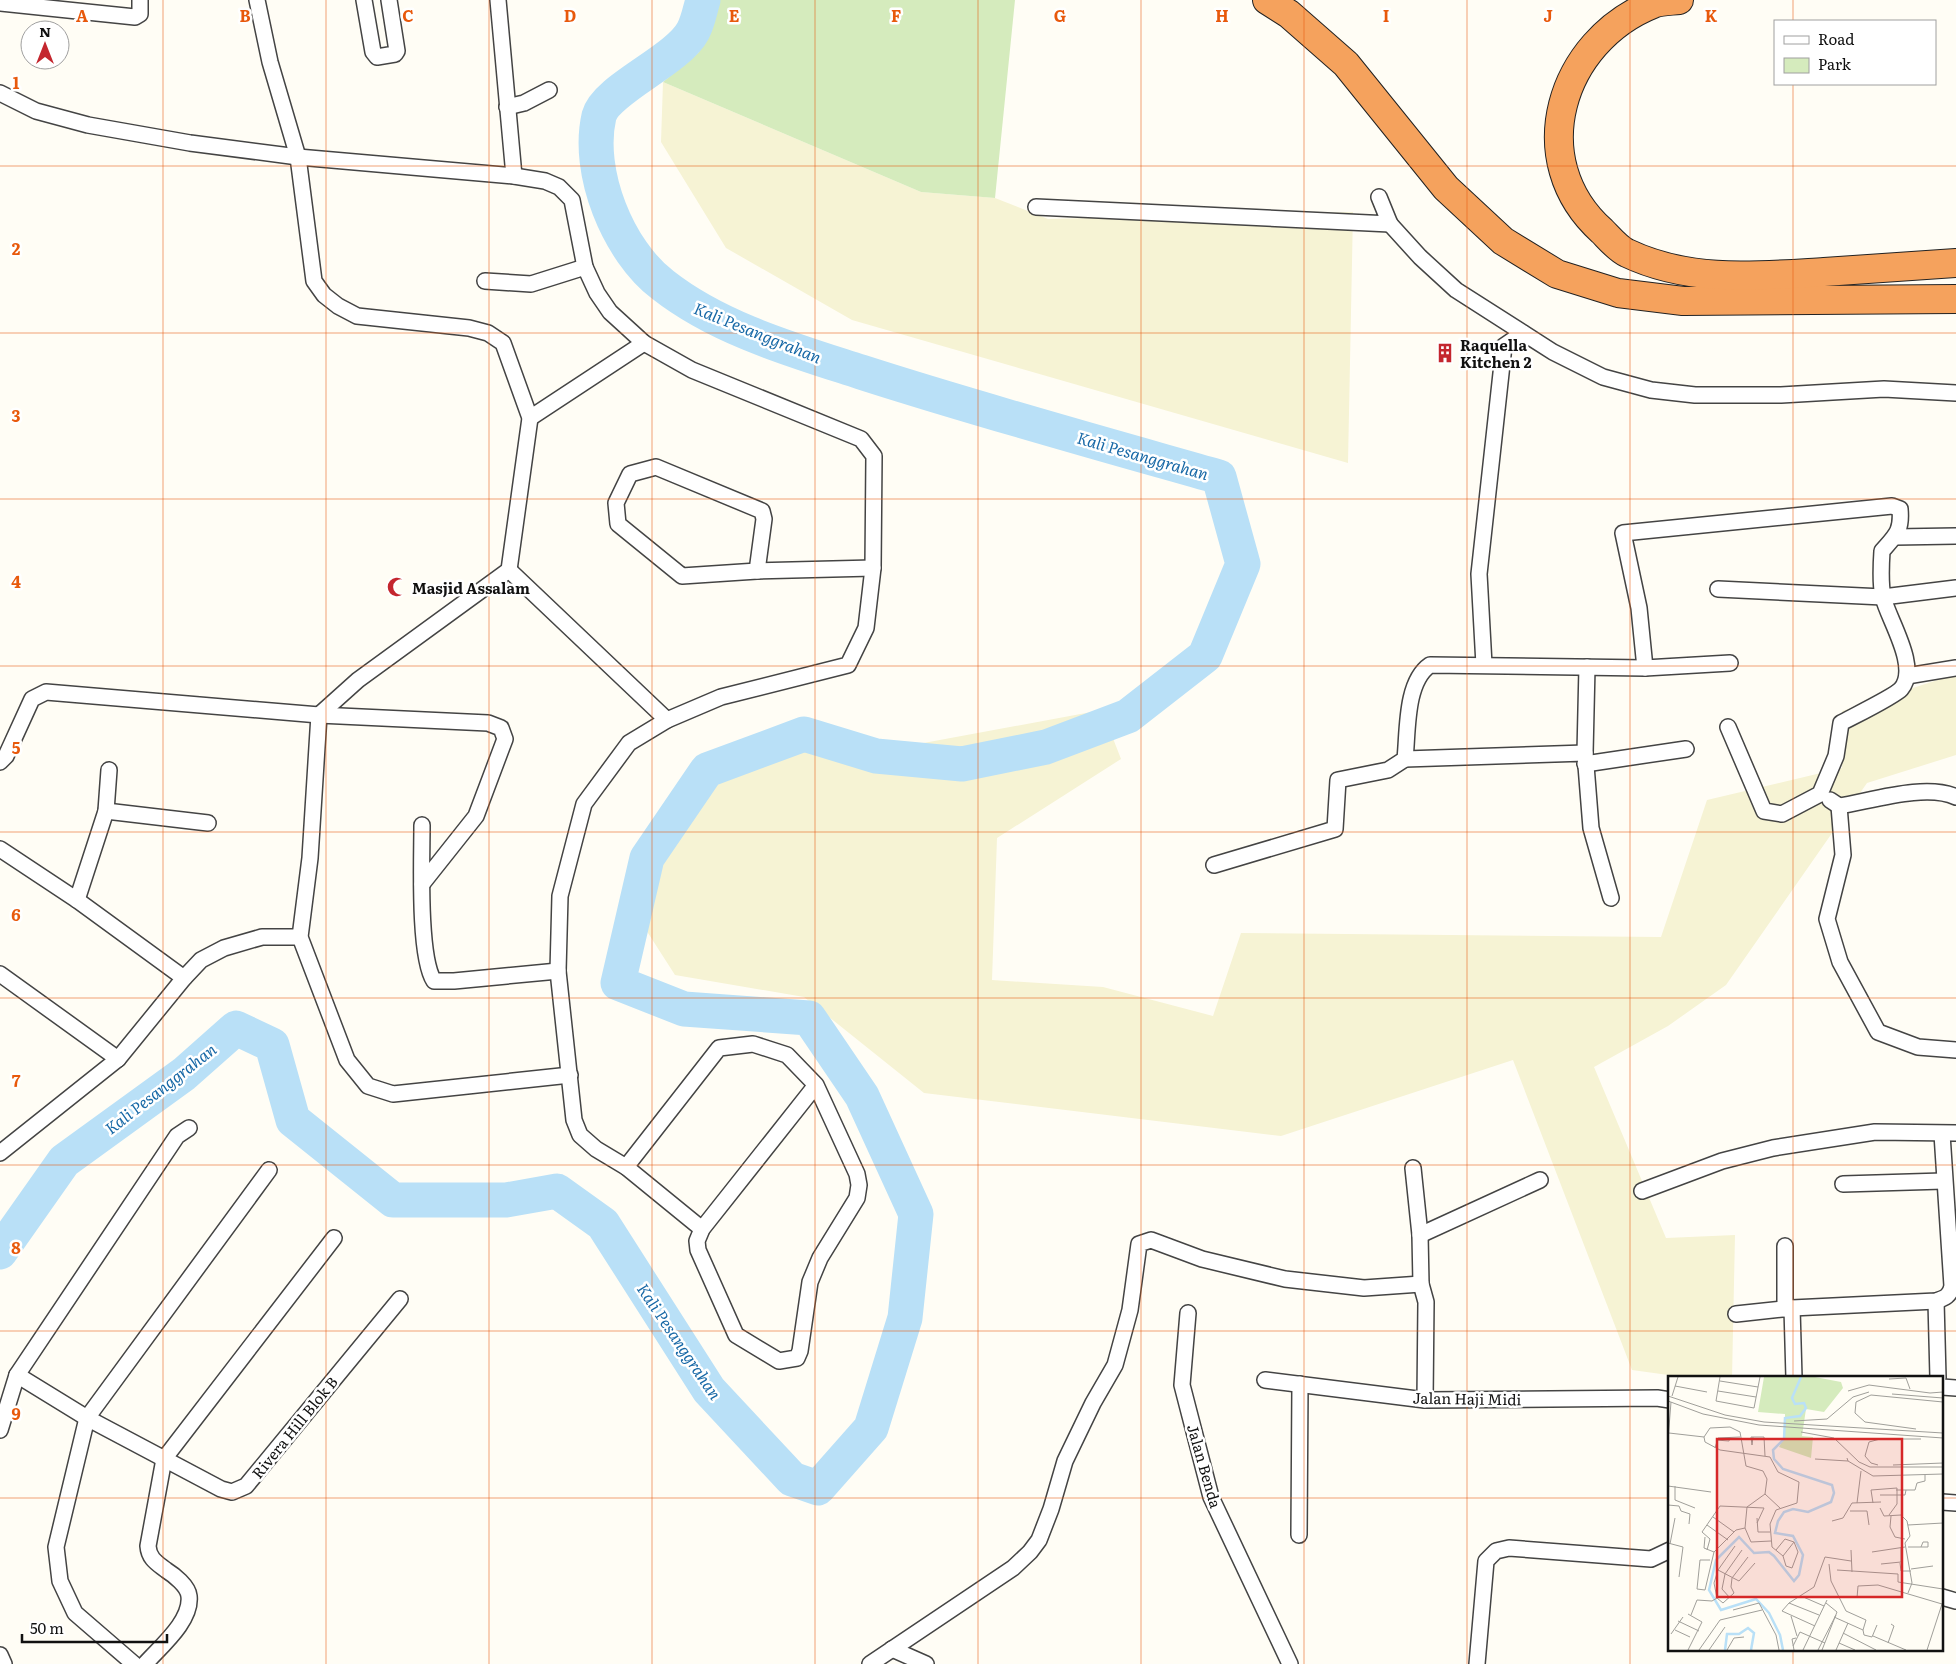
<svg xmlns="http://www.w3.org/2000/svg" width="1956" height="1664" font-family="Literata,serif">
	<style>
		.farmland { fill: #f6f3d4 }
		.green { fill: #d5ebbd }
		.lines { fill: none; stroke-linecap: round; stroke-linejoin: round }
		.river { stroke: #b9e0f7; stroke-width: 35 }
		.street-casing { stroke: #444; stroke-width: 18 }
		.highway-casing { stroke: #222; stroke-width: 30 }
		.street { stroke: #fff; stroke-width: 15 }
		.highway { stroke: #f5a25d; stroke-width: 28 }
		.grid { fill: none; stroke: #e8590c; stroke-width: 1; stroke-opacity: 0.55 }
		.labels { text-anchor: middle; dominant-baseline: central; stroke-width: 5; stroke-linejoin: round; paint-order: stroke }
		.poi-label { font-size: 15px; font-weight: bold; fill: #111; stroke: #fff; text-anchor: start }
		.street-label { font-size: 15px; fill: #111; stroke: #fff }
		.water-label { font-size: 16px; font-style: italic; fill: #1768a6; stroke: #fff }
		.inset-river { fill: none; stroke: #b9e0f7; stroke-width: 2.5 }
		.inset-road { fill: none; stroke: #a09f9a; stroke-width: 1 }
		.view { fill: #d62828; fill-opacity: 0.15; stroke: #d62828; stroke-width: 2.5 }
		.inset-edge { fill: none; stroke: #111; stroke-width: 2.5 }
		.grid-label { font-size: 16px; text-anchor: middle; font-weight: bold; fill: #e8590c; stroke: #fff; stroke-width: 5; stroke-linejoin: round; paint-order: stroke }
	</style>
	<rect width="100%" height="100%" fill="#fffdf5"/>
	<g class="farmland">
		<polygon points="663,82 921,192 995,198 1048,219 1353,212 1348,463 852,320 726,248 661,142"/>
		<polygon points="1956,674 1956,755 1867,783 1726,985 1668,1026 1594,1067 1666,1238 1735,1235 1732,1378 1690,1378 1632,1370 1513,1060 1281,1136 924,1093 804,997 675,975 632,908 688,804 773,742 902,747 1102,710 1121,759 997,838 992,980 1103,987 1213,1016 1241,933 1661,937 1707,800 1842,768 1842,711"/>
	</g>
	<polygon class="green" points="711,0 1015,0 995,198 921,192 663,82 699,52"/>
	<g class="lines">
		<path class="river" d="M 0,1252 L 64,1161 L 184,1074 L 236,1028 L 272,1045 L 293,1120 L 393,1200 L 506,1200 L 557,1191 L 603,1224 L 709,1390 L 792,1479 L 818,1488 L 871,1428 L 905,1318 L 916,1214 L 862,1096 L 809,1018 L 684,1009 L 618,983 L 647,858 L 707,770 L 804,734 L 876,756 L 962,764 L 1046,747 L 1128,716 L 1205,656 L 1243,564 L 1219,477 C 1099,443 979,410 861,372 C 793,350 719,329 663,285 C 618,251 586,172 599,116 C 606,89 677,61 693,31 C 698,22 700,10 703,0"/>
		<defs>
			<g id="street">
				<polyline points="257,0 270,62 298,157 314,281 324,295 338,306 357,316 469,328 488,333 503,343 530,418 509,570 358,680 319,715 310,858 300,937 347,1060 368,1086 393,1094 570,1075"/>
				<polyline points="364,0 373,52 377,57 395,54 397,51 389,0"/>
				<polyline points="498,0 514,176"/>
				<polyline points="0,3 135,17 140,14 140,0"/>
				<polyline points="0,93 36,111 88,125 190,143 298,157 514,176 545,181 559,187 572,200 585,267 597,293 610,312 644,343 692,370 861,439 874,456 873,568 866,628 848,665 721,697 667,720 629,743 584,804 560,896 558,971 574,1120 580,1135 596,1149 626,1167 702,1229"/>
				<polyline points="507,107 524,103 549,90"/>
				<polyline points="1036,207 1390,224 1379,197"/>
				<polyline points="1390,224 1420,257 1456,290 1553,352 1603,377 1651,390 1695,395 1781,395 1884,389 1956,393"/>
				<polyline points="485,281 531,284 585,267"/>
				<polyline points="530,418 644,343"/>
				<polygon points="656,467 762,511 764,519 757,571 682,576 618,524 616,503 630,474"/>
				<polyline points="1895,537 1956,536"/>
				<polyline points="509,570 667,720"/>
				<polyline points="757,571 873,568"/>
				<polyline points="1718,589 1883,597 1956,588"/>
				<polyline points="1484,665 1479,574 1504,346 1523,333"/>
				<path d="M 1645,668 L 1639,608 L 1623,533 L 1892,506 L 1900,509 C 1902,531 1896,535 1882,551 C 1881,566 1880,582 1883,597 C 1888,619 1920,667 1901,689 C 1895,696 1852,717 1841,723 L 1836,756 L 1820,794 L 1782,814 L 1764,811 L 1728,727"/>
				<polyline points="1907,676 1956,668"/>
				<polyline points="1585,753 1587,667"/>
				<polyline points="1405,759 1585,753 1591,828 1611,898"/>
				<polyline points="0,762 6,756 32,699 46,692 319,715 488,723 501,728 505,739 476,816 422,884"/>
				<polyline points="1585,764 1686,749"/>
				<path d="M 1830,800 L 1839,806 C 1871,801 1926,783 1956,797"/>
				<polyline points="1839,806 1843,855 1827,919 1840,962 1878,1032 1918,1047 1956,1050"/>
				<polyline points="106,811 208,823"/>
				<path d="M 422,825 C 422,859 418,956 434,981 L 454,981 L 558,971"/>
				<polyline points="0,849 77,900 184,978"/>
				<path d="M 1214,865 L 1335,829 L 1338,780 L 1388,770 L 1405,759 C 1408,732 1405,682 1430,665 L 1645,668 L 1730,663"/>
				<polyline points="77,900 106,811 109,770"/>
				<polyline points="0,974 118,1059"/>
				<polyline points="0,1153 118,1059 184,978 201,960 224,948 262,937 300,937"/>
				<polyline points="626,1167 719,1048 753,1044 787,1055 816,1085 857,1174 859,1185 857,1198 820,1258 810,1282 800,1351 797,1358 779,1361 736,1335 698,1250 697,1241 702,1229 816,1085"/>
				<polyline points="1413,1168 1420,1235 1421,1284 1426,1302 1425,1400"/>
				<polyline points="1843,1184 1943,1181"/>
				<polyline points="1642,1191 1722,1161 1773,1148 1875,1132 1956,1133"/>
				<polyline points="1420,1235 1540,1180"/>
				<polyline points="1785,1246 1785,1309"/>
				<polyline points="1936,1301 1938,1378"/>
				<polyline points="1792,1308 1794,1378"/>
				<polyline points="1188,1313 1182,1385 1211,1497 1290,1664"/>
				<path d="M 1736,1314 L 1792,1308 L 1936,1301 C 1945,1298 1950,1296 1952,1286 L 1942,1134"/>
				<polyline points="17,1375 87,1418 221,1489 232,1492 246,1486 400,1299"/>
				<polyline points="1265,1380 1425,1400 1657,1398 1670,1400"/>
				<polyline points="1942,1387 1956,1388"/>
				<polyline points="0,1430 17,1375 177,1136 189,1128"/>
				<polyline points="1942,1502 1956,1503"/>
				<polyline points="1299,1535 1300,1384"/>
				<polyline points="1942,1597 1956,1601"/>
				<polyline points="892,1649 926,1664"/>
				<polyline points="0,1655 4,1664"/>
				<polyline points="134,1664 75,1613 60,1581 56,1547 87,1418 269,1170"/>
				<path d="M 145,1664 C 160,1647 192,1621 189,1596 C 188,1586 174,1575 166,1570 C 157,1563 149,1559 148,1546 L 164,1459 L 334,1238"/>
				<polyline points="870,1664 1013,1568 1030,1552 1039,1540 1051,1509 1065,1461 1093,1403 1115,1365 1130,1310 1139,1244 1151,1240 1202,1259 1285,1279 1364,1288 1421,1284"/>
				<polyline points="1477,1664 1486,1561 1496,1551 1509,1548 1651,1559 1670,1550"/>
			</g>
			<g id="highway">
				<polyline points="1267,0 1289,14 1346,64 1446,188 1503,241 1557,274 1618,293 1683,301 1956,299"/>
				<path d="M 1679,0 C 1671,1 1660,1 1653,4 C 1560,41 1523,160 1602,231 C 1609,238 1618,249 1627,253 C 1690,283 1757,276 1824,272 C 1868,269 1912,266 1956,263"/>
			</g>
		</defs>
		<use href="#street" class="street-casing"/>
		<use href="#highway" class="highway-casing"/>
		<use href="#street" class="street"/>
		<use href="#highway" class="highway"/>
	</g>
	<path class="grid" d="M 163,0 L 163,1664M 326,0 L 326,1664M 489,0 L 489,1664M 652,0 L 652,1664M 815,0 L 815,1664M 978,0 L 978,1664M 1141,0 L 1141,1664M 1304,0 L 1304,1664M 1467,0 L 1467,1664M 1630,0 L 1630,1664M 1793,0 L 1793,21M 1793,84 L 1793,1378M 0,166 L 1956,166M 0,333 L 1956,333M 0,499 L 1956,499M 0,666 L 1956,666M 0,832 L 1956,832M 0,998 L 1956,998M 0,1165 L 1956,1165M 0,1331 L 1956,1331M 0,1498 L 1670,1498M 1942,1498 L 1956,1498M 1793,1650 L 1793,1664"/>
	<defs>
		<symbol id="building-bare" viewBox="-9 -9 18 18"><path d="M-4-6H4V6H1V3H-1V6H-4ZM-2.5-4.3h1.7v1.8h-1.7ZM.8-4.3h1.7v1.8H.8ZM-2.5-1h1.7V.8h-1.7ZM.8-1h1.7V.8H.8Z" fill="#c4262e" stroke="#fff" stroke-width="2.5" paint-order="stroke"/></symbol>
		<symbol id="mosque-bare" viewBox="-9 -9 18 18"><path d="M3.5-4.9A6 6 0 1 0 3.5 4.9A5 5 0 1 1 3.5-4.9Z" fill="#c4262e" stroke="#fff" stroke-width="2.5" paint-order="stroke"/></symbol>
	</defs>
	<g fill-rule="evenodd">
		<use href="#building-bare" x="1431" y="339" width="28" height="28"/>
		<use href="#mosque-bare" x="383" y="573" width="28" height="28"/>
	</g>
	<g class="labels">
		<g class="poi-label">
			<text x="1460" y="344">Raquella<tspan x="1460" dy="17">Kitchen 2</tspan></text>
			<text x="412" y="587">Masjid Assalam</text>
		</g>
		<g class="street-label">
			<text transform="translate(1467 1398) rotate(1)">Jalan Haji Midi</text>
			<text transform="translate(294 1427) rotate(-51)">Rivera Hill Blok B</text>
			<text transform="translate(1205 1466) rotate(74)">Jalan Benda</text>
		</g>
		<g class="water-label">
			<text transform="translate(758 332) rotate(22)">Kali Pesanggrahan</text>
			<text transform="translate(1143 455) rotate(16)">Kali Pesanggrahan</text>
			<text transform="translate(160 1088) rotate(-38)">Kali Pesanggrahan</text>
			<text transform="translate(680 1341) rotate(56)">Kali Pesanggrahan</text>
		</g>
	</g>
	<g transform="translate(1668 1376)">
		<rect width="275" height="275" fill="#fffdf5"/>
		<path d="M 96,1 L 147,1 L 173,6 L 175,12 L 156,36 L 138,33 L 134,60 L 145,61 L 143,82 L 111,71 L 117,60 L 117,38 L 90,36 Z" fill="#d5ebbd"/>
		<path class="inset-river" d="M 57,274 L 59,258 L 71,258 L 80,252 L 86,257 L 83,274M 115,274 L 112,259 L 101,237 L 88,223 L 53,234 L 41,214 L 48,184 L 71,161 L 86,177 L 101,176 L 106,180 L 126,205 L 131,199 L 135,179 L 125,160 L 107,157 L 110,145 L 116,136 L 125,133 L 140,136 L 163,126 L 166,117 L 164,109 L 115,93 L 106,83 L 105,74 L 116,63 L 117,42 L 132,40 L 138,32 L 136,27 L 127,28 L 124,22 L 133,1"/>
		<path class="inset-road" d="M 52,1 L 48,25 L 86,32 L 92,1M 221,3 L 238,2 L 242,13M 52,5 L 90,11M 7,10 L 39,16M 50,15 L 88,21M 180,15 L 201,9 L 262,17 L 275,16M 224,18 L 275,22M 0,20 L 57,39 L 96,46 L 275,57M 4,20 L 10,1M 0,25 L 35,38 L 91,49 L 275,62M 126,45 L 159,43 L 185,21 L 201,16M 248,53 L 197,46 L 187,37 L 188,26 L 203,19 L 275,26M 133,56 L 166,62 L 191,86 L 202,91 L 275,91M 1,57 L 36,61 L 42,52 L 62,51 L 72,56 L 78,90 L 95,95 L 99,103 L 97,118 L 79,131 L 77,152 L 83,166 L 103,165M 36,61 L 37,66 L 52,74 L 102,81 L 110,96 L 131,106 L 129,127 L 108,134 L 102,148 L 104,171 L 115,180 L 118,190 L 124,192 L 130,176 L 126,166 L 117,163 L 108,174M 85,61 L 84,69 L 83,61 L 96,61 L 97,80M 0,64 L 3,26M 48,64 L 61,65 L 62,61M 47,72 L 50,62 L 72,61M 147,83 L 180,85 L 179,82M 180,85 L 205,100 L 275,98M 210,89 L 203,87 L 197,80 L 201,66 L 212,63 L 253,63M 225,89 L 275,87M 0,110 L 43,116M 7,110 L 7,124 L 27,132M 228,114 L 247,114 L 249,107 L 257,105 L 257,99M 97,118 L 112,132M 212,119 L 237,119 L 238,114M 189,127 L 193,95M 205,127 L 203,114 L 229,112 L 229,128 L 221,139M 0,129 L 11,130 L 13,135 L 22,138 L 21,148M 212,132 L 216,140 L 233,139 L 239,145 L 242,160 L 237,167 L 244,207 L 240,217M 182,135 L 199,135 L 201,149M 223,140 L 222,151 L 227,161 L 237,163M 45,141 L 66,156M 89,142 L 90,156 L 102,156M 164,145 L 175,142 L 184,127 L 213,126M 39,149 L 60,164M 240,149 L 275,147M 37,161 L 36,172 L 46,176M 0,167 L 15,171 L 11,201M 2,168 L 7,142M 67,170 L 50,194 L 46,207 L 49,222 L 55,227 L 66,217 L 63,211 L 64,202 L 80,181M 240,171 L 260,171 L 260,166 L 255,166 L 253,171M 39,174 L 42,163 L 34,156 L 52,130 L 96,132 L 89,147M 183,174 L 184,196M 204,176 L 237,171M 115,180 L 126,166M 42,184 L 32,184 L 29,213 L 37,214 L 46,176 L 68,154 L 77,152M 232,187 L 233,195 L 243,195M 161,188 L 163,205 L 178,235 L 198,244 L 195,254M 213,188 L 233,186 L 233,171M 243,193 L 265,190M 50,194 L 71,205 L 87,187M 169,194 L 230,198 L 230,206 L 275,213M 133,220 L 156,230M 62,222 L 54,213 L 57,198 L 74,174M 189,222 L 190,210 L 210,209 L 274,228M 121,227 L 146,211 L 157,181 L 183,185M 65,234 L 91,227 L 108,259 L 111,274M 23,239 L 29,224 L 44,225 L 49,222M 123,240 L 129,260M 166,241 L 195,254M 10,245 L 31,255M 147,250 L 114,235 L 121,227 L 151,239M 7,254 L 22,261M 195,254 L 196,259 L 204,261 L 209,249M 175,257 L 208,274M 3,258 L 15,241M 205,260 L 238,274M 171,267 L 187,274M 220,267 L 226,250 L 223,248M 125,270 L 132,256 L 157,267M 20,274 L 34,246 L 20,238M 31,274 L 52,244 L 94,234M 41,274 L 57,251M 59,274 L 66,262 L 76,261M 126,274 L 124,263 L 128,262M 135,274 L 159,224M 150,274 L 168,239M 154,274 L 169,236 L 158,227M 168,274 L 180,247M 259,274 L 275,225"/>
		<path class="view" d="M 49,63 L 234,63 L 234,221 L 49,221 Z"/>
		<rect width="275" height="275" class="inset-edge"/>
	</g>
	<g class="grid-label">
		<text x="82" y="22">A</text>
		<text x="245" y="22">B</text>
		<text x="408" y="22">C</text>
		<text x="570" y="22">D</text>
		<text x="734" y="22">E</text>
		<text x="896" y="22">F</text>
		<text x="1060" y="22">G</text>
		<text x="1222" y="22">H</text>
		<text x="1386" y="22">I</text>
		<text x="1548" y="22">J</text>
		<text x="1711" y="22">K</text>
		<text x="16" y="89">1</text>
		<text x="16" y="255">2</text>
		<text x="16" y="422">3</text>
		<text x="16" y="588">4</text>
		<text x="16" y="754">5</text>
		<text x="16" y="921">6</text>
		<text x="16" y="1087">7</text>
		<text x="16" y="1254">8</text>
		<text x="16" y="1420">9</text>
	</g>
	<rect x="1774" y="20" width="162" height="65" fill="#ffffff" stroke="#a0a0a0"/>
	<rect x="1784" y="36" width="25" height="8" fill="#ffffff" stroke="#a0a0a0"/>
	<text x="1818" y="45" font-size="15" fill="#111111">Road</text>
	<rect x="1784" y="58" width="25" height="15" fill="#d5ebbd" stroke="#a0a0a0"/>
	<text x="1818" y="70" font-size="15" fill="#111111">Park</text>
	<g transform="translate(45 45)"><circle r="24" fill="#ffffff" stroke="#a0a0a0"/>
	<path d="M0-4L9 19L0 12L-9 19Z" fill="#c4262e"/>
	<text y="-8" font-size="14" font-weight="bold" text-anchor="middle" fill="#111111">N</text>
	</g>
	<path d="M22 1634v8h145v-8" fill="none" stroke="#111111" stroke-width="2.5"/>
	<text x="30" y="1634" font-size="15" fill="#111111" stroke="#ffffff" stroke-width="4" paint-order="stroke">50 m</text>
</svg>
